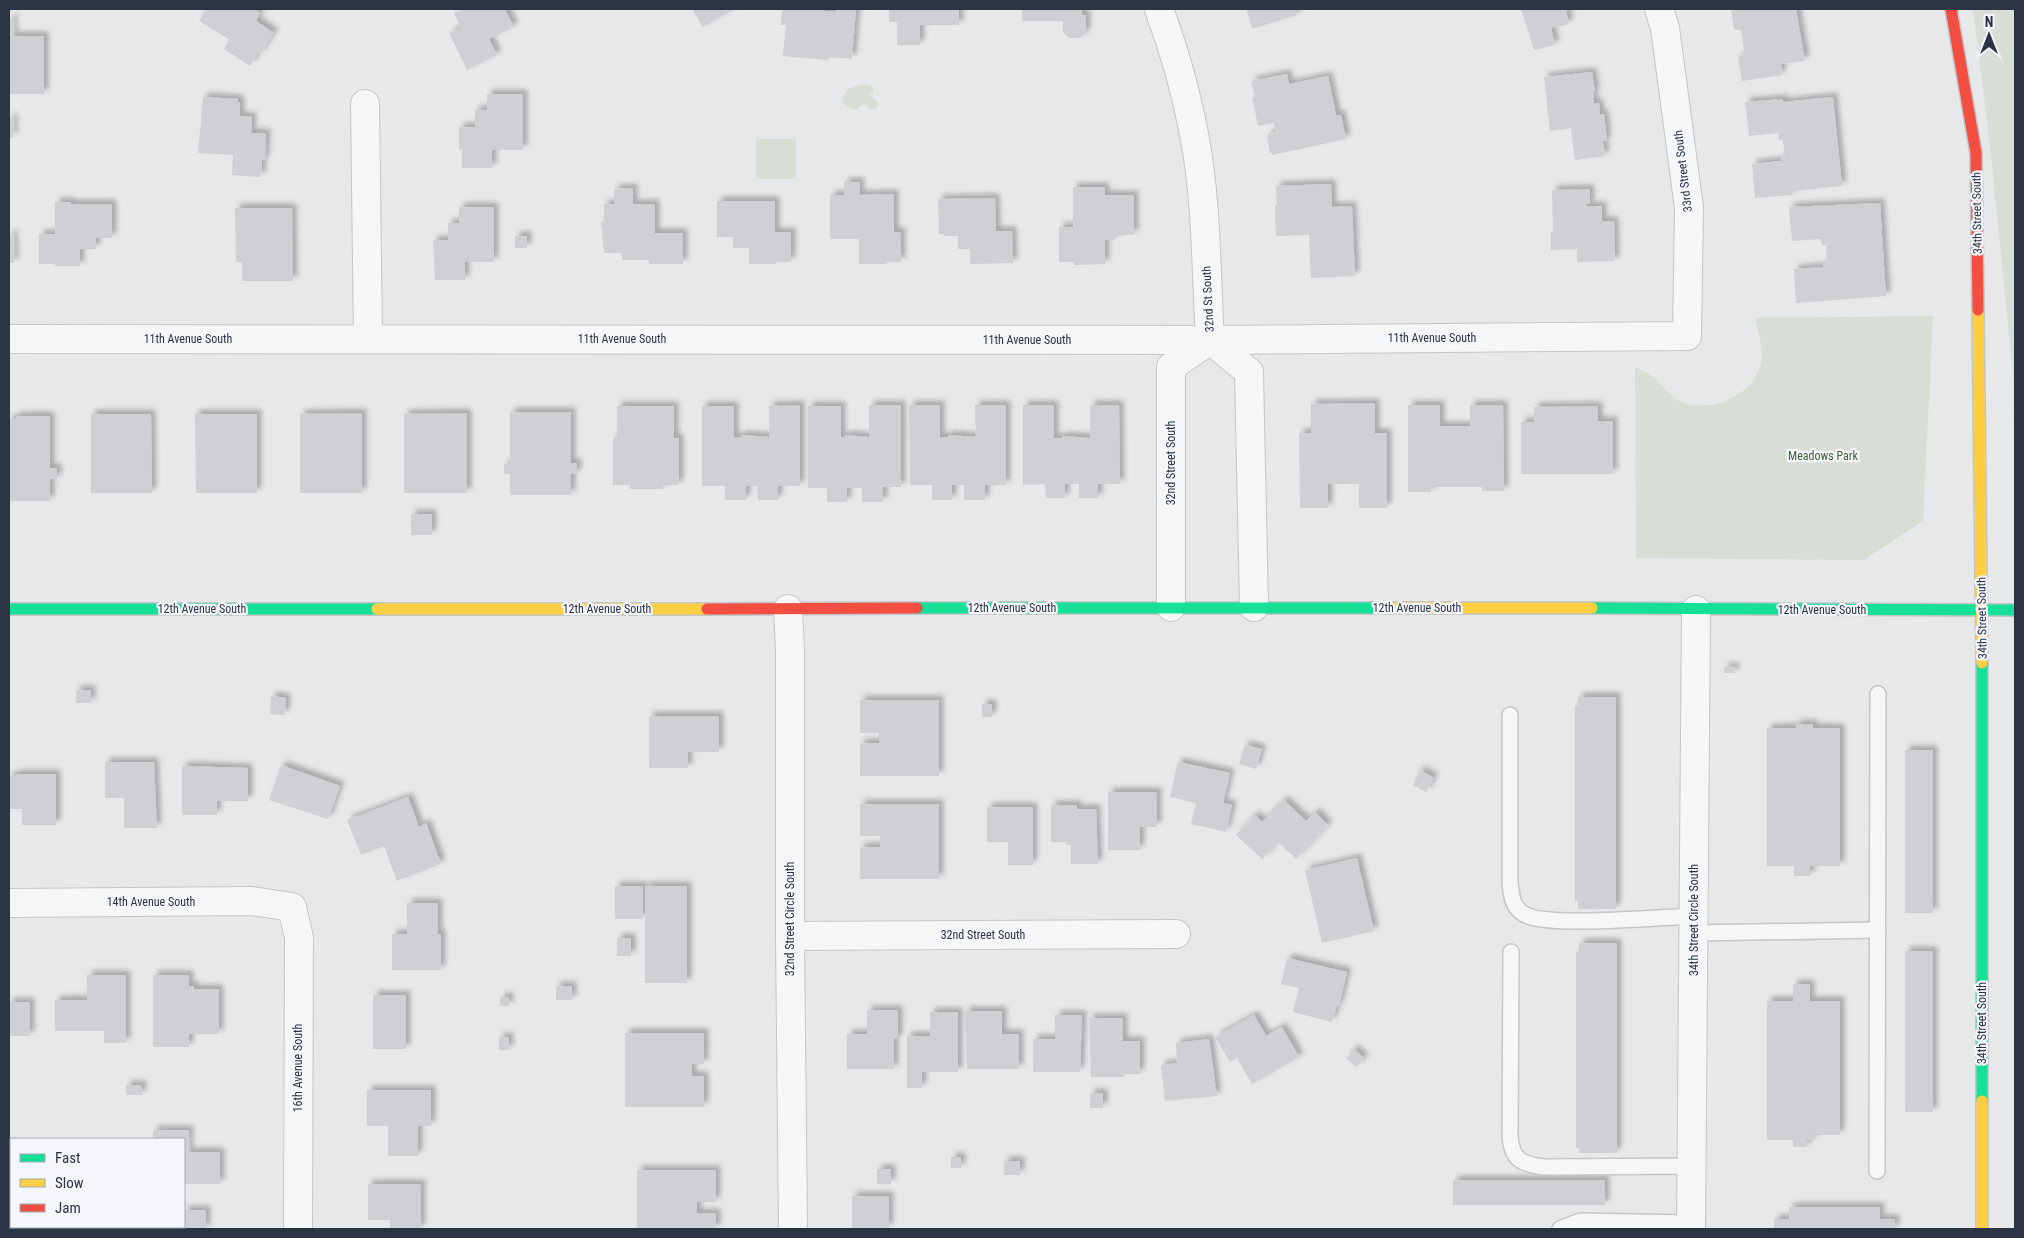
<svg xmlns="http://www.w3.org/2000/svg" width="2024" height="1238" font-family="'Roboto Condensed',sans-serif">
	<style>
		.green { fill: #d6ded6 }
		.building { fill: #ced0d3; filter: url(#shadow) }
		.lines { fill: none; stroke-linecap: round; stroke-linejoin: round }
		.lane-casing { stroke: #c4c6c8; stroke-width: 18 }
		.street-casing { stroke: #c4c6c8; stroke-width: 30 }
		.fast-casing { stroke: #c4c6c8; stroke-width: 14 }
		.slow-casing { stroke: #c4c6c8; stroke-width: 14 }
		.jam-casing { stroke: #c4c6c8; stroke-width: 14 }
		.lane { stroke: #f5f6f7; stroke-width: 15 }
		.street { stroke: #f5f6f7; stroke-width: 28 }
		.fast { stroke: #16e098; stroke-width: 11 }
		.slow { stroke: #ffcf43; stroke-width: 11 }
		.jam { stroke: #f24e42; stroke-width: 11 }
		.labels { text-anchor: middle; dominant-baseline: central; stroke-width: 4.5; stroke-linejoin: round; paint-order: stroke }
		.street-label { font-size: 12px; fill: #2b3445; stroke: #f4f6f9 }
		.park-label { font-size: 12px; fill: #3f6138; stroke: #f4f6f9 }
	</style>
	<defs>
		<filter id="shadow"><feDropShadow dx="4.5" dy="-4.5" stdDeviation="2.5" flood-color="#0004"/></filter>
	</defs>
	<rect width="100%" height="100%" fill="#e6e8ea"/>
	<g class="green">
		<polygon points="1973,9 2015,9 2015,510 2013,374 1989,137"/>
		<polygon points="868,84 873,88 873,92 869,94 877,101 877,108 871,110 866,105 862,105 855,110 845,106 842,99 849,88"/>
		<rect x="756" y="139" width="40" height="40"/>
		<path d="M 1933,316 L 1923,521 L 1864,560 L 1636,558 L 1635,367 C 1640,370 1647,372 1652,376 C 1662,384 1671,399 1684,403 C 1713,412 1750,397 1760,367 C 1765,351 1758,333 1755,318 Z"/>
	</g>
	<g class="building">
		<polygon points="206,9 253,9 260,13 256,21 274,33 260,54 258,52 250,66 224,49 230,40 199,21"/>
		<polygon points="463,9 505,9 514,27 489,39 497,55 467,70 449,33 461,28 454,13"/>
		<polygon points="692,9 734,9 703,27"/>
		<polygon points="782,9 825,9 824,11 836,12 836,9 856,10 852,59 829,57 828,60 783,56 786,25 781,25"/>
		<polygon points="889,9 959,9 959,25 920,25 920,45 897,45 897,22 889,22"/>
		<polygon points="1022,9 1082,9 1082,15 1086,15 1086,32 1080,38 1069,38 1063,32 1063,21 1022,21"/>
		<polygon points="1248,9 1295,9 1297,15 1252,29 1247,11"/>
		<polygon points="1521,9 1571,9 1566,11 1569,24 1551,28 1555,45 1534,50"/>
		<polygon points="1731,9 1796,9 1805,61 1781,64 1782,75 1742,81 1738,57 1745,55 1741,30 1734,30"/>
		<polygon points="9,19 13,19 13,36 44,36 44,94 9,94"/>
		<polygon points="1592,72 1595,92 1593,92 1594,104 1599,103 1600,115 1604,114 1607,141 1603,141 1605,156 1575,160 1571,128 1550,131 1544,77"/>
		<polygon points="1287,74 1289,84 1328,76 1336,115 1341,115 1346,139 1272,155 1272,153 1270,153 1267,137 1268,137 1268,134 1276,132 1274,123 1258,126 1252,97 1255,97 1251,81"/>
		<polygon points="487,94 523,94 523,150 492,150 492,168 462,168 462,150 459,150 459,127 475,127 475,110 487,110"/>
		<polygon points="203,97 238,99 238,102 240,102 240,116 252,117 251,133 266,133 265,160 262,160 261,177 232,175 233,155 198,153"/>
		<polygon points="1833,97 1842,186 1792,191 1793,195 1755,198 1752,164 1781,161 1781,157 1785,156 1783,140 1779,140 1778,133 1749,136 1745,102 1783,99 1783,102"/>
		<rect x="9" y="118" width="4" height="20"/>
		<polygon points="844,182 860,182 860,195 894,194 894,232 901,232 901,262 887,262 887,264 859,264 859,239 830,239 830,195 844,195"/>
		<polygon points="1331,184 1332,207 1352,206 1355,276 1311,278 1309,235 1276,236 1275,206 1277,206 1276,186"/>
		<polygon points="1073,187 1105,187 1105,195 1134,195 1134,235 1115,235 1115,240 1105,240 1105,264 1074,265 1074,262 1059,262 1059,227 1073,227"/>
		<polygon points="633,188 633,204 655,204 655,233 683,233 683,264 649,264 649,260 622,260 622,253 604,253 601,222 604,222 604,204 614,204 614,189"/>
		<polygon points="1590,189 1590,204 1587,204 1587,206 1602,206 1602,221 1614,221 1615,261 1577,262 1577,249 1551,250 1551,232 1553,232 1552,190"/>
		<polygon points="995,198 996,231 1012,231 1013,263 970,264 970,249 958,249 958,236 944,236 944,234 939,234 938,199"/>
		<polygon points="717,201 775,201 775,232 791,232 791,262 776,262 776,264 749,264 749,248 733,248 733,237 717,237"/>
		<polygon points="55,202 71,202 71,204 112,204 112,238 96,238 96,249 80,249 80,266 55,266 55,264 39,264 39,234 55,234"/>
		<polygon points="1880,203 1886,296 1796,303 1794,269 1823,267 1823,262 1827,262 1826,245 1822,246 1821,239 1792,241 1789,207"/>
		<polygon points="459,207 494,207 494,262 465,262 465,280 435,280 433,240 448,240 448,223 459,223"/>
		<polygon points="235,208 292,208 293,281 242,281 242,262 236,262"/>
		<polygon points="9,235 13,235 14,263 9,263"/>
		<rect x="515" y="236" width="12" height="12"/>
		<polygon points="1375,403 1375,433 1387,433 1387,508 1359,508 1359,484 1328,484 1328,508 1300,508 1299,433 1311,433 1311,404"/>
		<polygon points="800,405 800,486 778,486 778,500 758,500 757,486 746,486 746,500 725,500 725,486 702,486 702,406 734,406 734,438 741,437 741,435 769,437 769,406"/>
		<polygon points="869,405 901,405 901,487 883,487 883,502 862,502 862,488 847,488 847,502 827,502 827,488 808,488 808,406 841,406 841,437 845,437 845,435 869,437"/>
		<polygon points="909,405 940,405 940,437 948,437 948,435 976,437 975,405 1006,405 1006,485 985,485 985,500 964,500 964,485 952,485 952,500 932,500 932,485 910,485"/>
		<polygon points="1023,405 1054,405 1054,438 1062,438 1062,436 1090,438 1090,405 1119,405 1120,484 1098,484 1098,498 1079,498 1079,484 1065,484 1065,498 1046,498 1045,484 1023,485"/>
		<polygon points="1408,405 1440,405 1440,426 1470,426 1470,405 1503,405 1504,491 1482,491 1482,487 1431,487 1431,492 1408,492"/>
		<polygon points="617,406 674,406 674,438 679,438 679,485 663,485 663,489 630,489 630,485 613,485 613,438 617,438"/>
		<polygon points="1598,406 1598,421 1613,421 1613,474 1521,474 1521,422 1534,422 1534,407"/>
		<polygon points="510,412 571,412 571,463 577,463 577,474 571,474 571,495 510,495 510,474 504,474 504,464 510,464"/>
		<polygon points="362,413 362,493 300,493 300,414"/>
		<polygon points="467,413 467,493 404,493 404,414"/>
		<polygon points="91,414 151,414 152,493 91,493"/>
		<polygon points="195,414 257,414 257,493 196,493"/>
		<polygon points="16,416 50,416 50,468 57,468 57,479 50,479 50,501 9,501 9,419 16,419"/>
		<rect x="411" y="514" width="21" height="21"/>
		<rect x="1724" y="667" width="11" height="6"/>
		<rect x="76" y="690" width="15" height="13"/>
		<polygon points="271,696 286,698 285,715 270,714"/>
		<polygon points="1578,697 1616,697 1616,909 1578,909 1578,901 1575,901 1575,706 1578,706"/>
		<polygon points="860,700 939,700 939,776 860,776 860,743 879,743 879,733 860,733"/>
		<rect x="982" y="704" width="10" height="13"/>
		<polygon points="649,716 719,716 719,752 688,752 688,768 649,768"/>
		<polygon points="1796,724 1813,724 1813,728 1840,728 1840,866 1810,866 1810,876 1794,876 1794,866 1767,866 1767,728 1796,728"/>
		<polygon points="1245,745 1262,749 1256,769 1239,764"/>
		<rect x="1905" y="750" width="28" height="163"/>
		<polygon points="105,762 154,762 157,828 124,828 124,798 105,798"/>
		<polygon points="1178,762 1230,773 1223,803 1232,805 1226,832 1191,824 1196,803 1170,797"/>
		<polygon points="281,765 340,786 328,819 269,800"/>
		<polygon points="182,766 248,768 248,801 217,801 217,815 182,815"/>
		<polygon points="1420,770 1434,778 1426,792 1413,785"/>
		<polygon points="22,774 56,774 56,825 22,825 22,809 9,809 9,776"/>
		<polygon points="1108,792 1157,792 1157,827 1140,827 1140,850 1108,850"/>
		<polygon points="408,797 419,827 426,823 441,864 397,881 384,846 361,855 347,820"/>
		<polygon points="1284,800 1306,821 1315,812 1328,825 1296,859 1278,842 1262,859 1236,835 1255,815 1262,822"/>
		<polygon points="860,804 939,804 939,879 860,879 860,847 880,847 880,836 860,836"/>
		<polygon points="1051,805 1077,805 1077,809 1096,809 1098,864 1071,864 1071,845 1066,845 1066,842 1051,842"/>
		<polygon points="987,807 1033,807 1033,865 1008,865 1008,842 987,842"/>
		<polygon points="1357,858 1374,931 1322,943 1305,870"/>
		<rect x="615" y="886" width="28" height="33"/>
		<rect x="645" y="886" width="42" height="97"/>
		<polygon points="407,903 438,903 438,934 441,934 441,970 392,970 392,934 407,934"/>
		<rect x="617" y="938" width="14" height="18"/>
		<polygon points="1579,943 1617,943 1617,1153 1579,1153 1579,1148 1576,1148 1576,952 1579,952"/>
		<rect x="1905" y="951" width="28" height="161"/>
		<polygon points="1287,958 1347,972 1339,1006 1337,1005 1332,1022 1293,1012 1299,988 1281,984"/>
		<polygon points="87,975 126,975 126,1043 104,1043 104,1031 55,1031 55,1000 87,1000"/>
		<polygon points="153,975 189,975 189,986 194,986 194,989 219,989 219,1034 189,1034 189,1047 153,1047"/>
		<polygon points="1793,984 1810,984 1810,1001 1840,1001 1840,1135 1813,1135 1813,1140 1807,1140 1807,1147 1793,1147 1793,1140 1767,1140 1767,1001 1793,1001"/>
		<rect x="556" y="986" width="16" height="14"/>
		<rect x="373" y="995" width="33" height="54"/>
		<rect x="500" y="997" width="9" height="9"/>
		<rect x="9" y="1002" width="21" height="34"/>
		<polygon points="867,1010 898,1010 898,1039 894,1039 894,1069 847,1069 847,1034 867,1034"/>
		<polygon points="965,1011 1002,1011 1002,1034 1019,1034 1019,1069 967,1069"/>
		<polygon points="930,1012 958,1012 958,1072 922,1072 922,1088 907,1088 907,1036 930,1036"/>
		<polygon points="1055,1015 1082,1015 1080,1072 1033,1072 1033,1039 1055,1039"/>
		<polygon points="1254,1015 1266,1036 1282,1027 1299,1057 1252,1084 1237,1058 1230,1062 1215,1037"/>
		<polygon points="1089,1018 1123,1018 1123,1041 1140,1041 1140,1074 1124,1074 1124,1077 1091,1077"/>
		<polygon points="625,1033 704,1033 704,1064 692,1064 692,1076 704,1076 704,1107 625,1107"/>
		<rect x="499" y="1037" width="10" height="13"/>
		<polygon points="1209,1039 1217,1096 1165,1101 1161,1065 1177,1063 1176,1043"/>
		<polygon points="1354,1049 1364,1058 1356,1067 1346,1058"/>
		<rect x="126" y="1085" width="16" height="10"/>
		<polygon points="367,1090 431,1090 431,1126 418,1126 418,1156 388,1156 388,1126 367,1126"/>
		<rect x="1090" y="1093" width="13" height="15"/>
		<polygon points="153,1130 189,1130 189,1152 220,1152 220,1184 185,1184 184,1139 153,1139"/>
		<rect x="951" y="1157" width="10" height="11"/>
		<rect x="1004" y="1161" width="16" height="14"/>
		<rect x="877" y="1169" width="14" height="15"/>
		<polygon points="637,1170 716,1170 716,1202 697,1202 697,1213 716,1213 716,1229 637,1229"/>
		<rect x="1453" y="1180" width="152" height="25"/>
		<polygon points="368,1184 421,1184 421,1229 390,1229 390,1220 368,1220"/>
		<rect x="852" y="1196" width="37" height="32"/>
		<polygon points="11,1197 11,1227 27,1227 28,1229 9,1229 9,1198"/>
		<polygon points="1789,1207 1880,1207 1880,1219 1895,1219 1895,1229 1774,1229 1774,1219 1789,1219"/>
		<polygon points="184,1210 206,1210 206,1229 173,1229 173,1227 184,1227"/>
	</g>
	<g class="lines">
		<defs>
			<g id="lane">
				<path d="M 1510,715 L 1510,884 C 1512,897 1512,907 1524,914 C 1545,928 1662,917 1694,916"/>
				<polyline points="1694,933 1878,930"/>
				<path d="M 1511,952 L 1510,1136 C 1512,1160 1521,1164 1544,1167 L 1691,1166"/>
				<polyline points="1877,1171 1878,694"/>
				<polyline points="1560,1229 1580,1221 1691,1223"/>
			</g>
			<g id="street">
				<path d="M 1159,9 C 1174,50 1186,91 1194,134 C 1207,201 1206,272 1210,340 L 1249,372 L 1254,607"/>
				<polyline points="365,104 368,339"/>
				<polyline points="9,339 1210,340 1687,336 1689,208 1665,28 1659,9"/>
				<polyline points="1171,607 1171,367 1210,340"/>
				<polyline points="788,609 790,650 790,936 793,1229"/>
				<polyline points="9,903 252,901 292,907 299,938 298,1229"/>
				<polyline points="790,936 1176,934"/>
				<polyline points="1691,1229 1696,610"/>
			</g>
			<g id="fast">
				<polyline points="917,608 1387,608"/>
				<polyline points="1592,608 2015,610"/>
				<polyline points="9,609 377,609"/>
				<polyline points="1982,663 1982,1101"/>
			</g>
			<g id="slow">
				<polyline points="1978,310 1982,663"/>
				<polyline points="1387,608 1592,608"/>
				<polyline points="377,609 707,609"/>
				<polyline points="1982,1101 1982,1229"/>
			</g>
			<g id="jam">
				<polyline points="1951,9 1976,153 1978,310"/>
				<polyline points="707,609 917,608"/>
			</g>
		</defs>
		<use href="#lane" class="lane-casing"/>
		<use href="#street" class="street-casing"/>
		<use href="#fast" class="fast-casing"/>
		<use href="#slow" class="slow-casing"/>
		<use href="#jam" class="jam-casing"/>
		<use href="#lane" class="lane"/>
		<use href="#street" class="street"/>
		<use href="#fast" class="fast"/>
		<use href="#slow" class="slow"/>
		<use href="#jam" class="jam"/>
	</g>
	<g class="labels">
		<g class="street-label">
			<text transform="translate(1683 171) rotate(-97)">33rd Street South</text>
			<text transform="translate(1977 213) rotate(-91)">34th Street South</text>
			<text transform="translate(1208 299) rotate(-93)">32nd St South</text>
			<text x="1432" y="338">11th Avenue South</text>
			<text x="188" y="339">11th Avenue South</text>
			<text x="622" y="339">11th Avenue South</text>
			<text x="1027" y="340">11th Avenue South</text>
			<text transform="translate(1171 463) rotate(-90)">32nd Street South</text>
			<text x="1012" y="608">12th Avenue South</text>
			<text x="1417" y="608">12th Avenue South</text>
			<text x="202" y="609">12th Avenue South</text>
			<text x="607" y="609">12th Avenue South</text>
			<text x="1822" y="610">12th Avenue South</text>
			<text transform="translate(1982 618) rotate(-91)">34th Street South</text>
			<text x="151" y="902">14th Avenue South</text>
			<text transform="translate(790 919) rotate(-90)">32nd Street Circle South</text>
			<text transform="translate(1694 920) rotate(-90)">34th Street Circle South</text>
			<text x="983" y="935">32nd Street South</text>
			<text transform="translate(1982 1023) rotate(-90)">34th Street South</text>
			<text transform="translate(298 1068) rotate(-90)">16th Avenue South</text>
		</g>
		<g class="park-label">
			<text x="1823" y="456">Meadows Park</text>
		</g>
	</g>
	<rect width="2024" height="1238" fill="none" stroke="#2b3445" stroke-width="20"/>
	<rect x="10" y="1138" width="175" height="90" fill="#f4f6f9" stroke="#a4a8b1"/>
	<rect x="20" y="1154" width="25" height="8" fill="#16e098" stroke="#a4a8b1"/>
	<text x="55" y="1163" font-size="15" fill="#2b3445">Fast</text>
	<rect x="20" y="1179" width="25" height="8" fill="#ffcf43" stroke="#a4a8b1"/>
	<text x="55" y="1188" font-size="15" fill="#2b3445">Slow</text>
	<rect x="20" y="1204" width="25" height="8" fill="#f24e42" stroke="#a4a8b1"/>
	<text x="55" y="1213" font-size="15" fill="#2b3445">Jam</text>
	<g transform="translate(1989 35)" stroke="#f4f6f9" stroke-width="4" paint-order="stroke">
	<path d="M0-4L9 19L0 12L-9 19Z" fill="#2b3445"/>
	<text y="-8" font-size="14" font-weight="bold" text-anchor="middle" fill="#2b3445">N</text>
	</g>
</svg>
